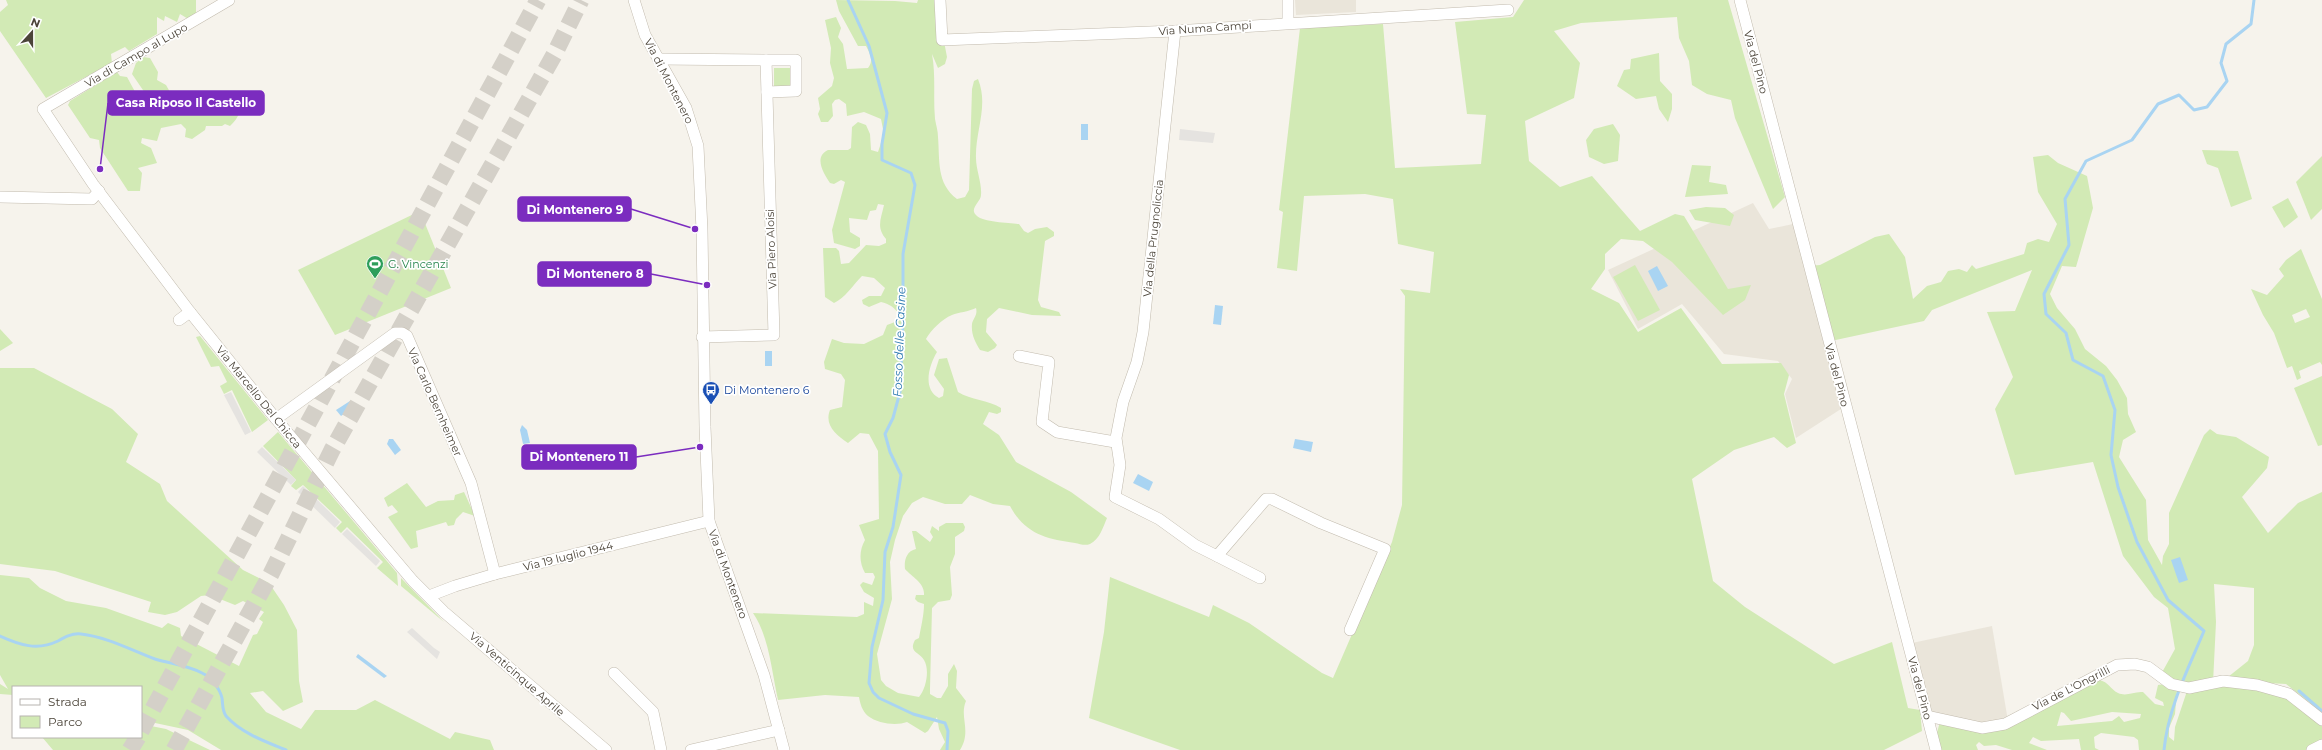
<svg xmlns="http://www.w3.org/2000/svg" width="2322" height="750" font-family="Montserrat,sans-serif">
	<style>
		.residential { fill: #eae5da }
		.green { fill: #d2eab5; fill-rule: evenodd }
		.parking { fill: #e5e3e0 }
		.water { fill: #a9d4f2 }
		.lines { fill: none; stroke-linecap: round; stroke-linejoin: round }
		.stream { stroke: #a9d4f2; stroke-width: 3 }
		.highway-tunnel { stroke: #d4d0c8; stroke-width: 17; stroke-dasharray: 17 8; stroke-linecap: butt }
		.minor-casing { stroke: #c2bbae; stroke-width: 12 }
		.minor { stroke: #fff; stroke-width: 11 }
		.labels { text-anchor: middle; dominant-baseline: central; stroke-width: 3.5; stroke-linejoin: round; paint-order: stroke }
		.street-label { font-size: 11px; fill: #4b4439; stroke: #fff }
		.leisure-label { font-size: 11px; fill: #27864d; stroke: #fff; text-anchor: start }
		.transit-label { font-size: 11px; fill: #164399; stroke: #fff; text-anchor: start }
		.water-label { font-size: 12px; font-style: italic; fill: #2e7ab2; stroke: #fff }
		.leader { fill: none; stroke: #7b2cbf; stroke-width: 1.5 }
		.callout-dot { fill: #7b2cbf; stroke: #fff; stroke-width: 1.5 }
		.callout { fill: #7b2cbf; stroke: #7b2cbf; stroke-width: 1.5 }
		.callout-label { font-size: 12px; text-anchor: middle; font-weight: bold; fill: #fff }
	</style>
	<rect width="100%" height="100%" fill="#f6f3ec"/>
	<g class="residential">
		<polygon points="1295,0 1356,0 1356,12 1296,15"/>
		<polygon points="1753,203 1769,229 1793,224 1844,407 1796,438 1785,394 1792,379 1778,361 1724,354 1682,304 1638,329 1608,270"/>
		<polygon points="1992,626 2008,721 1976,724 1929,714 1912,643"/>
	</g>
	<g class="green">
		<polygon points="6,0 196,0 196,13 190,20 180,14 177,22 165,16 164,21 157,17 157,34 129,51 125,47 111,54 112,63 46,98 0,31 0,12 8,5"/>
		<path d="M 836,0 L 895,1 L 917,3 L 918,0 L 936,0 L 947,57 L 945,64 L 938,68 L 932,54 C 936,76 933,97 935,119 C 936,125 938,131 938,137 C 940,160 936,183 957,199 L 965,197 L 969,190 L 972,89 L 974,81 L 978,79 C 989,106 975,131 976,158 C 976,170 982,183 981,195 C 981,202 968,209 977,216 C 983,222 1010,223 1019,224 L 1024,231 L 1028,233 L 1035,229 L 1047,227 L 1054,232 L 1054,236 L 1045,241 L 1038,300 L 1041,307 L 1059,312 L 1061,316 L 1032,315 L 999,308 L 987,319 L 986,332 L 997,345 L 995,348 L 988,352 L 980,350 C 975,342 971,334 972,324 C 973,318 978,315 976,308 C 968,312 959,312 952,315 C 942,319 931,330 926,339 L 937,352 C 929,365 922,389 939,398 L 943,396 L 944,389 L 934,375 L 939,359 L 947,358 L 958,392 C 971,400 988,400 1001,408 L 1001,412 L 997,414 L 989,412 L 983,424 L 999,435 L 1016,462 L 1071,492 L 1107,518 C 1103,527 1100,539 1090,544 C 1085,546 1080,544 1075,543 C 1046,539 1025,534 1010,506 L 993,504 L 970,495 L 962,504 L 945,504 L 923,497 L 912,503 L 903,516 L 895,540 L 890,562 L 892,599 L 877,654 L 881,680 L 886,686 L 898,693 L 919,697 C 926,689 930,670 924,660 C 920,652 908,653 915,640 L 919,638 C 921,627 924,615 924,604 L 918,602 L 915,599 L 916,595 L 924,595 C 925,583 912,577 905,569 C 904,561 906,551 916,549 L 912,531 L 916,531 L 930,542 L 933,537 L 930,532 L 932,526 L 939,531 L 939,527 L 946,523 L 963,523 L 965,527 L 964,531 L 955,537 L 955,554 L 950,567 L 952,595 L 950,600 L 938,602 L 932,608 L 930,689 L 930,694 L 937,698 L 941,698 L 948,686 L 948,674 L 954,664 L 957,671 L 956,688 L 966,701 C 959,717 972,731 960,750 L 940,750 L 945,742 L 939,729 L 937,717 L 928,731 L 925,733 L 907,722 C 897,726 878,724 868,716 C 862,711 860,703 859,697 L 825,695 L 778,700 C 772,673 769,636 753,613 L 857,617 L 864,614 L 864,602 L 873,606 L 874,598 L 864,592 L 860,585 L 863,582 L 872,585 L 875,577 L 873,573 L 865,573 C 859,563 859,550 865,540 L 859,525 L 879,519 L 878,451 L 869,434 L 860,433 L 848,443 C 836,435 824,425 830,410 L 842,407 L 845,380 L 841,374 L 825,369 L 824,362 L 832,339 L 844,343 L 864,344 L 883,335 L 887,325 L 895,322 L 899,315 C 895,307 889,304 881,302 L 869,307 L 863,304 L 862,300 L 869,296 L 881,296 L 885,288 L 874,278 L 862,276 C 853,285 845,298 834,303 L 825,297 L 823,248 L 836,248 L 839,251 L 841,264 L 849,263 L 866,245 L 879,246 L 886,243 L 886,239 C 876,227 881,219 884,205 L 878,204 L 876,210 L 870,211 L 867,220 L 849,218 L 850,232 L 860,238 L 860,246 L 855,249 L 834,243 L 832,230 L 845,182 L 841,180 L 834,184 L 830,183 C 824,174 813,157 828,150 L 848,150 L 851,148 L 852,127 L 858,122 L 866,125 L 870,134 L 871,150 L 878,152 L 884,134 L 881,119 L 864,112 L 847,116 L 846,104 L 839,99 L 835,100 L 832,104 L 833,116 L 828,122 L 821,122 L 818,114 L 820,109 L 818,98 L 832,86 L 834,78 L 830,63 L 831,48 L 825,20 L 836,17 L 841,28 L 838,37 L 843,44 L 847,69 L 868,68 C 874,61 870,53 866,46 L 858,46 L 839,11 Z"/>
		<polygon points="1524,0 1728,0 1785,197 1773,209 1735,118 1731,100 1707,94 1692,85 1689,61 1679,38 1677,17 1581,23 1554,31 1580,63 1574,98 1525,121 1529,161 1560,187 1592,176 1640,231 1675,214 1684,216 1728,289 1751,285 1745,300 1723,315 1672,262 1643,241 1621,239 1605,254 1605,269 1591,289 1619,303 1638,332 1681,308 1722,364 1781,363 1789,375 1784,394 1796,443 1787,448 1774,437 1734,450 1692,479 1713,581 1745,607 1834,664 1892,642 1908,708 1920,710 1922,731 1884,750 1180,750 1089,718 1104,632 1110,577 1209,617 1213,605 1249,623 1322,673 1333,678 1392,542 1402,505 1405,296 1400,289 1430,293 1434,252 1398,244 1393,199 1365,194 1304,196 1297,271 1277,268 1283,212 1279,210 1300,28 1383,24 1395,168 1481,164 1486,115 1467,114 1455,22 1513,17"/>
		<polygon points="1659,53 1660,81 1672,94 1672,109 1668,122 1659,109 1656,96 1636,99 1617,86 1624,70 1630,69 1631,59"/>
		<path d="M 143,57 L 150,58 L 158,72 L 157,80 L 166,85 L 175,101 L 194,98 L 202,104 L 219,107 L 227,96 L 239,95 C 244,107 239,118 230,126 L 225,124 L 222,126 L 206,126 L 205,130 L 192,139 L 185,137 L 186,129 L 181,124 L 161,128 L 157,141 L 142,138 L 141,143 L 151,148 L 157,163 L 138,168 L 142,173 L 140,191 L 128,191 L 100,148 L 99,140 L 90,138 L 68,105 L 70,101 L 117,72 L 120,76 L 127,77 L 146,112 L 153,109 L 143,99 L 145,93 L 132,74 L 136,63 Z"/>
		<rect x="774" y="68" width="19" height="19"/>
		<polygon points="1613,124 1620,135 1618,161 1604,164 1589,157 1586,140 1594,129"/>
		<polygon points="2202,150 2238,151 2252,199 2231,207 2218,168 2207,164"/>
		<path d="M 2048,155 L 2058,163 L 2087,176 L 2093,208 L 2076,267 L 2062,266 L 2050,294 L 2057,308 L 2075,329 L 2085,349 L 2106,366 L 2117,380 L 2127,398 L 2128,414 L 2136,432 L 2123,440 L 2119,457 L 2146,500 L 2148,540 L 2162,565 L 2163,556 L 2169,544 L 2169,513 L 2204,435 L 2210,429 L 2217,434 L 2236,437 L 2269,457 L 2267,468 L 2242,497 L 2268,533 L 2298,503 L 2322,492 L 2322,712 L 2286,684 L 2231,681 L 2289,694 L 2322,720 L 2322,750 L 2139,750 L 2138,740 L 2134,737 L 2101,733 L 2094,737 L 2095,748 L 2099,750 L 2081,750 L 2079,739 L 2041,741 L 2033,737 L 2029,743 L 2047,750 L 2012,750 L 1996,745 L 1984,746 L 1979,742 L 1976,745 L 1978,750 L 1940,750 L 1936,736 L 1940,722 L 1990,726 L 2099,680 C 2109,682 2110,689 2118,693 C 2127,697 2134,691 2143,692 L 2155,704 L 2164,706 L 2163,702 L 2155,698 L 2158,685 L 2165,684 L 2177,690 L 2175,714 L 2169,728 L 2169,737 L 2174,741 L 2175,727 L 2188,688 L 2160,676 L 2175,649 L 2168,608 L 2154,597 L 2123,556 L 2093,462 L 2015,475 L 1995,409 L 2013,377 L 1987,312 L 2015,311 L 2032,270 L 1932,310 L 1924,321 L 1831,341 L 1809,266 L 1820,265 L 1875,237 L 1889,234 L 1905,257 L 1913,299 L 1927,286 L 1941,282 L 1948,271 L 1959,269 L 1967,272 L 1972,265 L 1976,269 L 2024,254 L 2027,243 L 2038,239 L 2049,242 L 2057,224 L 2038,192 L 2033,157 ZM 2214,584 L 2254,588 L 2254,645 L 2248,661 L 2223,681 L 2213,683 L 2216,622 ZM 2061,712 L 2064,713 L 2071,721 L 2112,712 L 2141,714 L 2140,718 L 2124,722 L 2119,716 L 2112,721 L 2057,726 Z"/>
		<polygon points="2322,156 2322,209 2311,220 2296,182"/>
		<polygon points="1692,165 1711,166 1709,182 1726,185 1728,194 1685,197"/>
		<polygon points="2288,198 2298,217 2284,228 2272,207"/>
		<polygon points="1706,207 1725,208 1734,215 1730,226 1695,220 1689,210"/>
		<polygon points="420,211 451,288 335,335 298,270"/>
		<path d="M 2301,249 L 2322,299 L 2322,365 L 2320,362 L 2299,371 L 2301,378 L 2297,380 L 2292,366 L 2287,368 L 2274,333 L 2263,315 L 2251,289 L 2267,295 L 2284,276 L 2279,269 L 2286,260 ZM 2306,309 L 2310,317 L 2295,323 L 2292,315 Z"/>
		<polygon points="1635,265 1660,310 1638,321 1613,277"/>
		<polygon points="0,329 13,343 0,351"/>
		<polygon points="200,336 268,420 252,432 232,390 224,394 220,386 227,382 219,366 211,367 196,337"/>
		<polygon points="0,368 34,368 112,409 138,434 126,462 160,484 167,501 243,570 269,583 284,605 297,630 299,681 303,702 283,711 263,691 250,693 266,712 301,729 315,710 356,710 375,700 450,739 455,732 490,740 494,750 221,750 188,730 141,720 141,687 13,687 13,695 0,694 0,684 8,689 0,675 0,575 29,578 40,588 66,601 106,608 162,628 168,623 180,628 181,636 239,666 253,635 257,634 263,622 259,619 264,612 243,601 235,605 210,595 201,596 177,612 165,615 148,612 151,602 55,571 0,564"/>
		<polygon points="2322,376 2322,445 2318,446 2294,388"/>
		<polygon points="278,432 397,573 398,586 377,568 383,562 347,527 341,533 336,528 342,522 303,485 296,490 291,486 296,480 263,446"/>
		<polygon points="407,483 426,507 438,501 454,500 455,495 464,492 475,516 463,512 456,519 454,525 448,526 446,522 416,531 418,547 411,549 388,517 398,512 392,505 388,507 384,498"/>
		<polygon points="401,578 444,622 401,586"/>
		<polygon points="141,724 166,729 210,750 53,750 42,737 141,737"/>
	</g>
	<g class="parking">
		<polygon points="1180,129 1215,133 1213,143 1179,140"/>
		<polygon points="231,392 251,432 245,435 224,395"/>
		<polygon points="262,447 296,480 291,485 257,452"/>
		<polygon points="303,486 340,522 335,528 298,492"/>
		<polygon points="347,529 380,561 376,566 342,534"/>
		<polygon points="412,628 434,648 440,652 437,659 407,632"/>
	</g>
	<g class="water">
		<rect x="1081" y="124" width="7" height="16"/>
		<polygon points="1657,266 1668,286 1658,291 1648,271"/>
		<polygon points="1215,305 1223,306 1221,325 1213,324"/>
		<rect x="765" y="351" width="7" height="15"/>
		<polygon points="350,401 354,407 341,416 336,410"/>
		<polygon points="522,425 527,430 530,443 523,444 520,430"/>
		<polygon points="389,439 393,439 401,450 395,455 387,444"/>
		<polygon points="1295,439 1313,442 1311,452 1293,448"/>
		<polygon points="1138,474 1153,482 1149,491 1133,483"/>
		<polygon points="2180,557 2188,580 2179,583 2171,560"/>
		<polygon points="358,654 387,676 384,678 356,657"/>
	</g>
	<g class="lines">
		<g class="stream">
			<polyline points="848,0 869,46 887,113 882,144 882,160 911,173 915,185 903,254 903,319 900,392 893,418 885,434 890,452 901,475 893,527 885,552 883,600 872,647 869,683 873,692 879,698 913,714 945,723 948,731 947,750"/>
			<path d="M 0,636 C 20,645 37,651 58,641 C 65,637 72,633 81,634 C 107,637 131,650 155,659 C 171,664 187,665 202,673 C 211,677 220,689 222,698 C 223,705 222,710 226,716 C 241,733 266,742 286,750"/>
			<polyline points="2299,691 2322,711"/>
			<path d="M 2164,750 C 2168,708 2188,669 2204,631 L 2168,600 L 2137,542 L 2118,487 L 2111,455 L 2115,410 L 2103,376 L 2073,360 L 2066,333 L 2046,314 L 2044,294 L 2069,245 L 2065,199 L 2086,161 L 2132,140 L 2158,104 L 2179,95 L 2194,110 L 2207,107 L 2227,81 L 2221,63 L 2226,44 L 2251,24 L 2254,0"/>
		</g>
		<g class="highway-tunnel">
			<polyline points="141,731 538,0"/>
			<polyline points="130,750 138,737"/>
			<polyline points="174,750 271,574 332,450 554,55 581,0"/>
		</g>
		<defs>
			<g id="minor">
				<polyline points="229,0 43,109 93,184 190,312 276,419 413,581 444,612 606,750"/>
				<polyline points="634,0 645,35 686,108 698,146 702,230 705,427 709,521 764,675 784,750"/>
				<polyline points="940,0 942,40 1175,31 1508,10"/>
				<polyline points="1288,0 1288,23"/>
				<polyline points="1740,0 1936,750"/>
				<polyline points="1175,31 1143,332 1137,362 1123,402 1116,438 1120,465 1115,497 1159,519 1195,545 1217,556 1266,499 1272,499 1321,523 1385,549 1350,630"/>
				<polyline points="658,59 766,60 774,335 702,337"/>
				<polyline points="766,60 796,60 796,91 767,92"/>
				<polyline points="0,197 92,199 99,191"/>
				<polyline points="179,320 190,312"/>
				<polyline points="1019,356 1049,362 1042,422 1057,432 1115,442"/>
				<polyline points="276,419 395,333 402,333 407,336 471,483 495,574"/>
				<polyline points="1217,556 1260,578"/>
				<polyline points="429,596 455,586 495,574 709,521"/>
				<polyline points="614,673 653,712 661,750"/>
				<polyline points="1927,716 1982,728 2005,724 2117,665 2135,664 2148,667 2171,684 2189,688 2223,681 2257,685 2289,694 2322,720"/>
				<polyline points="691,750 779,730"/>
				<polyline points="2312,750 2322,745"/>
			</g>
		</defs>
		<use href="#minor" class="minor-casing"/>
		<use href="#minor" class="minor"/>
	</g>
	<defs>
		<symbol id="stadium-pin" viewBox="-11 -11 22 30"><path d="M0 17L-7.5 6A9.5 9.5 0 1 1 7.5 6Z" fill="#2e9e5b" stroke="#fff"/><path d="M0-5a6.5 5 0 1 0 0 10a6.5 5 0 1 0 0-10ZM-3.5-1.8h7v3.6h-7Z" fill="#fff"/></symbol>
		<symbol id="bus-pin" viewBox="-11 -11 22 30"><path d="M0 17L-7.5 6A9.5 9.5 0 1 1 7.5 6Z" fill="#1a4fb4" stroke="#fff"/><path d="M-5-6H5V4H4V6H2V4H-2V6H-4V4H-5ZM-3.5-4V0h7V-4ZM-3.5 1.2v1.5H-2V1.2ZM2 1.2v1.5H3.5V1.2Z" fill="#fff"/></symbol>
	</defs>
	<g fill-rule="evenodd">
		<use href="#stadium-pin" x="365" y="254" width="20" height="27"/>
		<use href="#bus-pin" x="701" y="380" width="20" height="27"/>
	</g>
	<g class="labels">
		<g class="street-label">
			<text transform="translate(1205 28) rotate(-4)">Via Numa Campi</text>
			<text transform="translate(136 55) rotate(-30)">Via di Campo al Lupo</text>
			<text transform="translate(1756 62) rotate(75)">Via del Pino</text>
			<text transform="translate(669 81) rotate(63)">Via di Montenero</text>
			<text transform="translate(1153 238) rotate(-84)">Via della Prugnoliccia</text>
			<text transform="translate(771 249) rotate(-92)">Via Piero Aloisi</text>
			<text transform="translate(1837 375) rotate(75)">Via del Pino</text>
			<text transform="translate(259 397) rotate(51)">Via Marcello Del Chicca</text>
			<text transform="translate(435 402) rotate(66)">Via Carlo Bernheimer</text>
			<text transform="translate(568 556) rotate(-14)">Via 19 luglio 1944</text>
			<text transform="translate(728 574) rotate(70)">Via di Montenero</text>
			<text transform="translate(517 674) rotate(41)">Via Venticinque Aprile</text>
			<text transform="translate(1920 688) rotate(75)">Via del Pino</text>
			<text transform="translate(2071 688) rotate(-27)">Via de L'Ongrilli</text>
		</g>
		<g class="leisure-label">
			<text x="388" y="264">G. Vincenzi</text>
		</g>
		<g class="transit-label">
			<text x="724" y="390">Di Montenero 6</text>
		</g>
		<g class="water-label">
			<text transform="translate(899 342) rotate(-88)">Fosso delle Casine</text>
		</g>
	</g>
	<path class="leader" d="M100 169L108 103M695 229L631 209M707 285L651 274M700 447L636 457"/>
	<g class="callout-dot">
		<circle cx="100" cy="169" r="4"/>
		<circle cx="695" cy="229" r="4"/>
		<circle cx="707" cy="285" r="4"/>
		<circle cx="700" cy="447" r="4"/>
	</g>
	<g class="callout">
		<rect x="108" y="91" width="156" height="24" rx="4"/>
		<rect x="518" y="197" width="113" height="24" rx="4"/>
		<rect x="538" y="262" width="113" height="24" rx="4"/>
		<rect x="522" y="445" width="114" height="24" rx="4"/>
	</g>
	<g class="callout-label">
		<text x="186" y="107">Casa Riposo Il Castello</text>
		<text x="575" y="214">Di Montenero 9</text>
		<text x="595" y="278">Di Montenero 8</text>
		<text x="579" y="461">Di Montenero 11</text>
	</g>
	<rect x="12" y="686" width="130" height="52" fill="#ffffff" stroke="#b7b4b0"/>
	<rect x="20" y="699" width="20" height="6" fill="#ffffff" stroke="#b7b4b0"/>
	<text x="48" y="706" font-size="12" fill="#4b4439">Strada</text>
	<rect x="20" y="716" width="20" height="12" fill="#d2eab5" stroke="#b7b4b0"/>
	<text x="48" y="726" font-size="12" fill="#4b4439">Parco</text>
	<g transform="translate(32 32) rotate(21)" stroke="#ffffff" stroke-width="3" paint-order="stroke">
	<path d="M0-3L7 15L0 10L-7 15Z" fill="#4b4439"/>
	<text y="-6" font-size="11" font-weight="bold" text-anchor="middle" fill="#4b4439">N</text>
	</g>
</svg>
